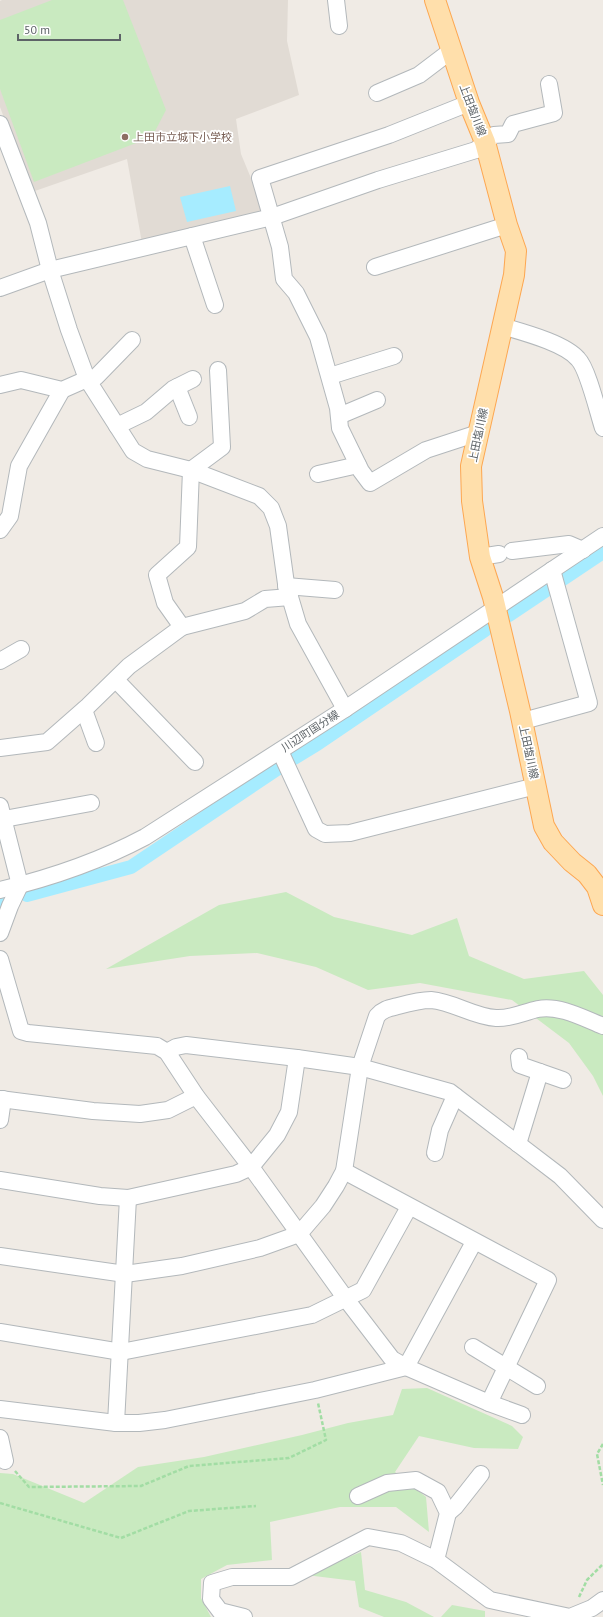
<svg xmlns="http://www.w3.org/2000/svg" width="603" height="1617" font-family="'PT Sans','Noto Sans JP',sans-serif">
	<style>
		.education { fill: #e1dbd4 }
		.green { fill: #c9eac0 }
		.water { fill: #a6ecff }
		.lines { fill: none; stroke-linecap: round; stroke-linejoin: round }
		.canal { stroke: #a6ecff; stroke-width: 14 }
		.minor-casing { stroke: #b3b8bb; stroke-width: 18 }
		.major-casing { stroke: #fda751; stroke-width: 22 }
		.path { stroke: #a2dda4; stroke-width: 2.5; stroke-dasharray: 4 2; stroke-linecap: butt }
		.minor { stroke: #fff; stroke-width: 16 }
		.major { stroke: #ffdfab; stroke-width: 20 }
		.education-dot { fill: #8d6e63; stroke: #fff; stroke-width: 1.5 }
		.labels { text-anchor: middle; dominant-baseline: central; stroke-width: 3.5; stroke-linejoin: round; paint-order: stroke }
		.street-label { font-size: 11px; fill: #5d6367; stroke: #fff }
		.education-label { font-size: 11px; fill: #785e54; stroke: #fff; text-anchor: start }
	</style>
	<rect width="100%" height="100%" fill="#f0ebe5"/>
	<polygon class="education" points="2,0 288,0 287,41 299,95 236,119 241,154 265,212 142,243 127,159 32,192 0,107 0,1"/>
	<g class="green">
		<polygon points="52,0 123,0 166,110 152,137 34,182 0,89 0,20"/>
		<polygon points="286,892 334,917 412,935 457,918 469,956 524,979 584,971 603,995 603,1096 593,1076 569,1043 512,1000 420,983 368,990 316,967 257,953 190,956 106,969 219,905"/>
		<polygon points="427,1388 512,1426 523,1437 518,1449 474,1448 419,1436 395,1472 426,1497 429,1532 396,1507 340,1507 270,1522 272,1560 227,1565 201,1579 201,1598 211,1617 0,1617 0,1473 13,1474 84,1503 138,1467 204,1457 302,1435 348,1423 393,1415 402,1389"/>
		<polygon points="361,1552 365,1590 406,1602 434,1617 384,1617 359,1607 355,1581 306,1575"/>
		<polygon points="452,1605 485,1611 485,1617 441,1617"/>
	</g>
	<polygon class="water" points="230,186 236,211 187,222 180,197"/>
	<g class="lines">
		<g class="canal">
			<polyline points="509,615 603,552"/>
			<polyline points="294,758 317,744 485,630"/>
			<polyline points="27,895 131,867 277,769"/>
			<polyline points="0,902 2,901"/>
		</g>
		<defs>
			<g id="minor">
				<polyline points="336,0 339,26"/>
				<polyline points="377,93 419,75 452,50"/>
				<polyline points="469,103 389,135 260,178 280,247 284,279 296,293 318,337 338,408 340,428 361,471 370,483 426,450 478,433"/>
				<polyline points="0,124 38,223 50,270 69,330 87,379 133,451 147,459 191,470 188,547 157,575 165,603 182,627 129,666 88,706 47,742 0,748"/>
				<polyline points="192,236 215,305"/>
				<polyline points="375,267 507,225"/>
				<polyline points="0,288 50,270 272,217 378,180 476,150 494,135 508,134 513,124 554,113 549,84"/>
				<path d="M 502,326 C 522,332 565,343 578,359 C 588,369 598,413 603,428"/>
				<polyline points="330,376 394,356"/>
				<polyline points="0,385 21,380 62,390 87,379 96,377 132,340"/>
				<polyline points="177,387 189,417"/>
				<polyline points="339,416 377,400"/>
				<polyline points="117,426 146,412 173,389 193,379"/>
				<polyline points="191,470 259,496 271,508 278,526 287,591 290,597 298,624 345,709"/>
				<polyline points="191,470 222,447 218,370"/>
				<polyline points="318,474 358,465"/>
				<polyline points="0,530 10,516 19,466 62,390"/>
				<polyline points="512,551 569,544 583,550"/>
				<polyline points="480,557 499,554"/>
				<polyline points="286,586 335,590"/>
				<polyline points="182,627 245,611 265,599 290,597"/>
				<polyline points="0,661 21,649"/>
				<polyline points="116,680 195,762"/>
				<polyline points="84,710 96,743"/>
				<polyline points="523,721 589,703 552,570"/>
				<polyline points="280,751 316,829 325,834 350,833 536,786"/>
				<polyline points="0,806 20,885 10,906 0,933"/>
				<polyline points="4,819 91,803"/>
				<path d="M 0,890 C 50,878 100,861 145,837 L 345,709 L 603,536"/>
				<polyline points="0,959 21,1031 28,1033 157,1046 167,1052 196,1096 251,1167 346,1299 392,1359 406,1367 489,1403 548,1280 344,1171"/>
				<polyline points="167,1052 176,1047 186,1045 297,1058 360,1067 450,1092 560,1176 603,1220"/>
				<polyline points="519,1057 520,1065 563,1080"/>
				<polyline points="0,1099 93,1111 140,1114 168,1110 196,1096"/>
				<polyline points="0,1120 3,1099"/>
				<polyline points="518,1144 540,1072"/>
				<polyline points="435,1153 440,1130 455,1096"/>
				<polyline points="0,1180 100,1196 128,1198 236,1174 251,1167 277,1135 289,1112 297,1058"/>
				<path d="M 0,1256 L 125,1274 L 182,1266 L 260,1248 L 299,1234 L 323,1206 L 336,1186 L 344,1171 L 360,1067 L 377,1016 C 383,1009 390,1008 398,1006 C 409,1003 420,1000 431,1000 C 454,1002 474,1017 496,1018 C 511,1019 524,1012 538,1009 C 560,1005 583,1018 603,1026"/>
				<polyline points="0,1332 121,1352 312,1315 363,1290 409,1207"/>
				<polyline points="473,1347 537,1386"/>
				<polyline points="489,1403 522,1415"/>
				<polyline points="0,1409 116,1423 139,1423 165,1420 315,1390 406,1367 474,1242"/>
				<polyline points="116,1423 128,1198"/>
				<polyline points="0,1438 5,1461"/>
				<polyline points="358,1496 387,1483 416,1480 438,1492 448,1513 436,1560"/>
				<polyline points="448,1513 455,1507 481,1474"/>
				<polyline points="244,1617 220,1611 211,1599 212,1583 232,1577 291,1577 368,1537 401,1543 436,1560 490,1600 570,1617 592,1608 603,1600"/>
			</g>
			<polyline id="major" points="435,0 469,103 485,142 507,225 516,251 514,275 471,466 472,501 480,557 493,597 520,711 544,826 553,842 572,862 587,874 597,887 603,905"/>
		</defs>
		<use href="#minor" class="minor-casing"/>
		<use href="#major" class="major-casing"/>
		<g class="path">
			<polyline points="603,1444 597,1454 603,1485"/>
			<polyline points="15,1471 29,1487 141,1486 189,1466 289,1458 326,1440 318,1403"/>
			<polyline points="0,1503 121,1538 189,1511 256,1506"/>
			<polyline points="579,1597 587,1580 603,1564"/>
		</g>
		<use href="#minor" class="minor"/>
		<use href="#major" class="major"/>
	</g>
	<circle class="education-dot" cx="125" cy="137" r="4"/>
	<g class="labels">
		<g class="street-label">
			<text transform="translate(473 110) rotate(69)">上田塩川線</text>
			<text transform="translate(478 435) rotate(-78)">上田塩川線</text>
			<text transform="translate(310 731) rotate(-33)">川辺町国分線</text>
			<text transform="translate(529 752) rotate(78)">上田塩川線</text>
		</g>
		<g class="education-label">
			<text x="133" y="137">上田市立城下小学校</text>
		</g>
	</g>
	<path d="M18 34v6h102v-6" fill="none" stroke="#5d6367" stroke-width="2"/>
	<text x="24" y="34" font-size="12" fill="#5d6367" stroke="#ffffff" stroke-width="3" paint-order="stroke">50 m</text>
</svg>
